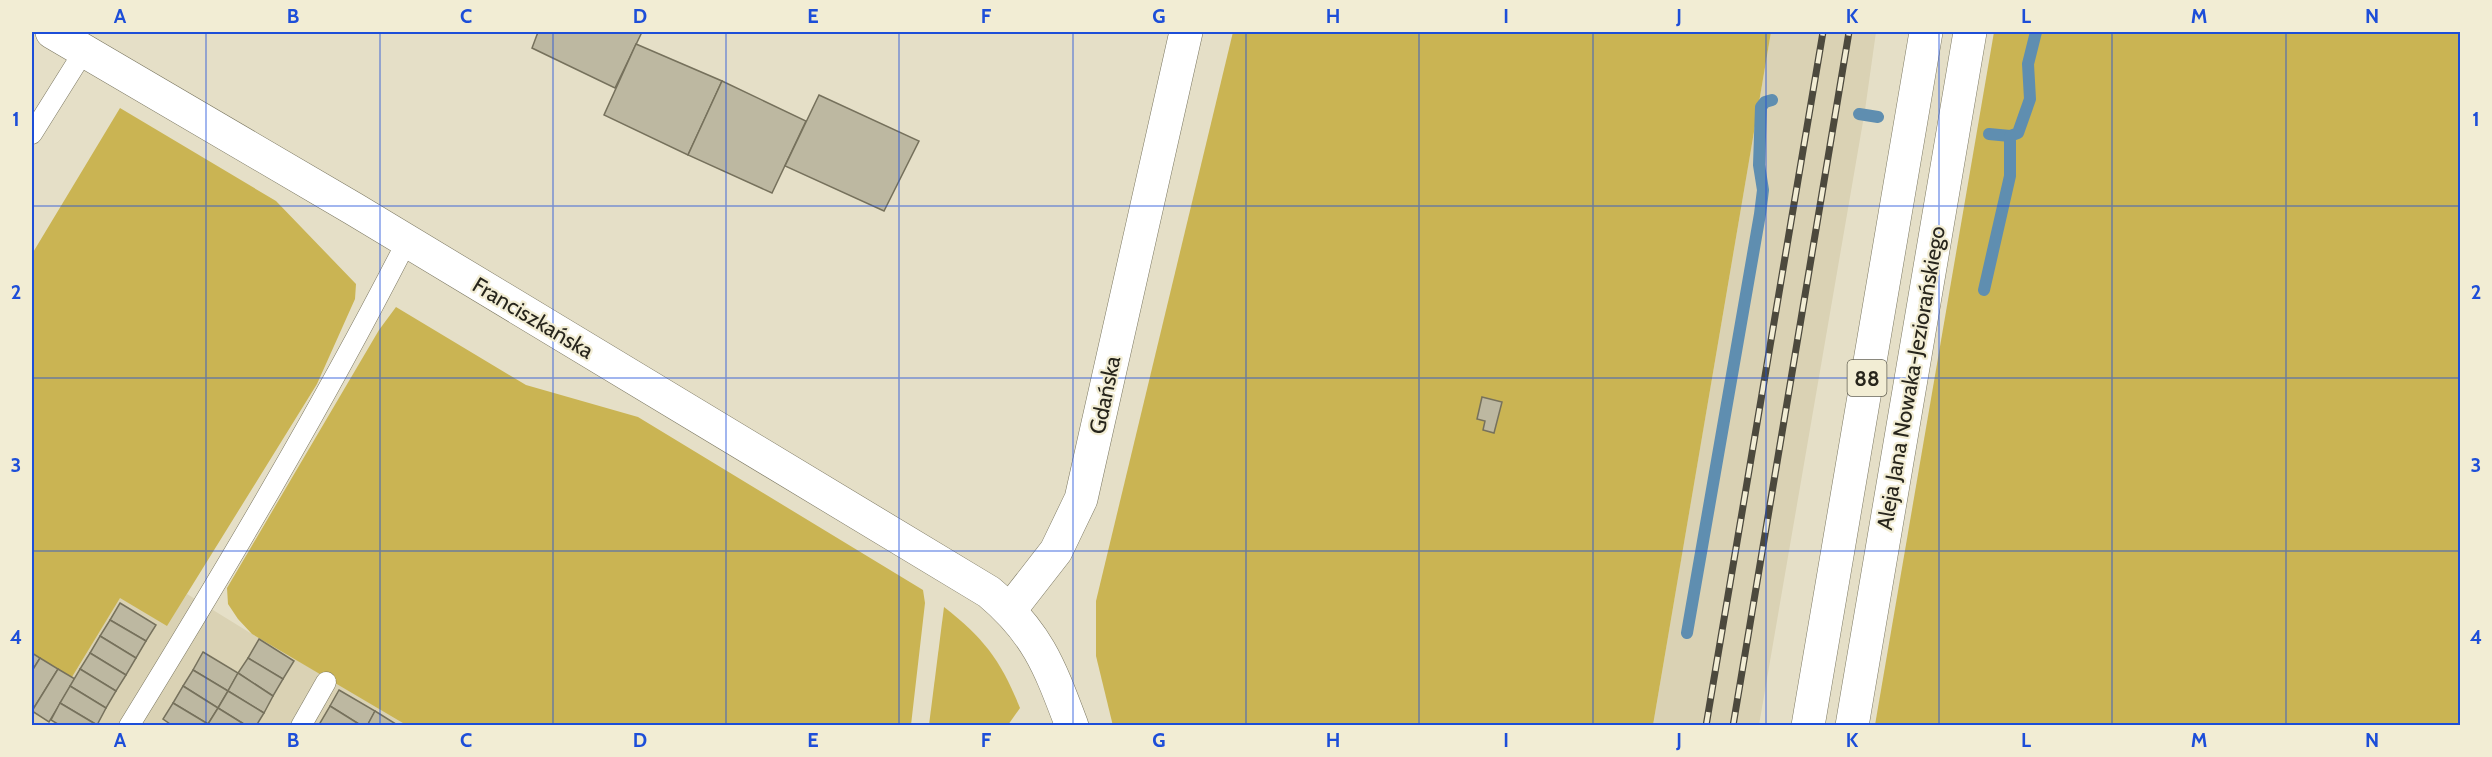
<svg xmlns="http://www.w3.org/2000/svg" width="2492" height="757" font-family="Cabin,sans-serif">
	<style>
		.built { fill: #dad2b4 }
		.green { fill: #cab453 }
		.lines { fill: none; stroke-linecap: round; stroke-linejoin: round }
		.stream { stroke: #5f8eb0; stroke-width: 12 }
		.building { fill: #bdb8a1; stroke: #76715c; stroke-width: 1.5 }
		.service-casing { stroke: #7b7761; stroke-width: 21 }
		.minor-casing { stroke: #7b7761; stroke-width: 34 }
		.tertiary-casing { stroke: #7b7761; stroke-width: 34 }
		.primary-casing { stroke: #7b7761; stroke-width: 34 }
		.service { stroke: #fff; stroke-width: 20 }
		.minor { stroke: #fff; stroke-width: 33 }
		.tertiary { stroke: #fff; stroke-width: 33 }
		.primary { stroke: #fff; stroke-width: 33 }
		.rail-casing { stroke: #4c493d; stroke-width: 7 }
		.rail { stroke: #f2edd4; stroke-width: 4.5; stroke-dasharray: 14; stroke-linecap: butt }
		.grid { fill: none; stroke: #1d4ed8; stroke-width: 1.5; stroke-opacity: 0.55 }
		.labels { text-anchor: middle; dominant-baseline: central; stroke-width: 4.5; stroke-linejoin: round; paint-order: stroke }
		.shield { fill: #f2edd4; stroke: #646153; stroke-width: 1.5 }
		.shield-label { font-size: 21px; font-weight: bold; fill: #27251c }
		.street-label { font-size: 22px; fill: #27251c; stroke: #f2edd4 }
		.neatline { fill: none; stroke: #1d4ed8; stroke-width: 2 }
		.grid-label { font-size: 20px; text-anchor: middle; font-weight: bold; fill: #1d4ed8 }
	</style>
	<rect width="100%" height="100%" fill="#e5dfc7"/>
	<g class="built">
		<polygon points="1771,32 1876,32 1865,110 1759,725 1653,725"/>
		<polygon points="187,594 252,634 408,725 32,725 32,658 69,682 120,597 167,625"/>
	</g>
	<g class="green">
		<polygon points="1233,32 1771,32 1653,725 1113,726 1096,656 1096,601"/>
		<polygon points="1994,32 2460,32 2460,725 1875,725"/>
		<polygon points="120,108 276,201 356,284 355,299 317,384 167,626 120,598 69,682 32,658 32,254"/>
		<polygon points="396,307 526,385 638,417 923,590 925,603 911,725 408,726 252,634 238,619 228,604 227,588 379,330"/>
		<path d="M 944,607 C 984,638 1001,661 1020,708 L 1008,725 L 929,725 Z"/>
	</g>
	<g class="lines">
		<g class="stream">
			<polyline points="1859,114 1878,117"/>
			<polyline points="1989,134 2010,136"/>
			<polyline points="1984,290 2010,176 2010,136 2018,133 2030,99 2028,64 2036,32"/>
			<polyline points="1687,633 1760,214 1763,190 1759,165 1761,107 1765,102 1772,100"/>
		</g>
	</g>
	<g class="building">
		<polygon points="538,32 642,32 615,88 532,48"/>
		<polygon points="636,44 722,81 688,155 604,115"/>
		<polygon points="722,81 806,121 772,193 688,155"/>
		<polygon points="819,95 919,141 884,211 785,166"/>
		<polygon points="1482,397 1502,402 1494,433 1483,430 1485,421 1477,419"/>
		<polygon points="120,603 156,625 146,641 110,620"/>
		<polygon points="110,620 146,641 136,658 100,636"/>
		<polygon points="100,636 136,658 126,675 90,653"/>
		<polygon points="259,639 294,661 283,679 248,658"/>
		<polygon points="203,652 238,673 228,691 193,670"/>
		<polygon points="32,653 40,658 32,671"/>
		<polygon points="90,653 126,675 116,691 80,669"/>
		<polygon points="40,658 58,669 32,711 32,671"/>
		<polygon points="248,658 283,679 273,696 238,673"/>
		<polygon points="58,669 75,679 49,722 32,711"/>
		<polygon points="80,669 116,691 106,708 70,686"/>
		<polygon points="193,670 228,691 218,708 183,686"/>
		<polygon points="238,673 273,696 264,713 228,691"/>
		<polygon points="70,686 106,708 97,725 60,703"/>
		<polygon points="183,686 218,708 208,724 173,703"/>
		<polygon points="339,690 375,711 367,726 362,726 330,706"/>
		<polygon points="228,691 264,713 256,726 247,726 218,708"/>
		<polygon points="60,703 97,725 97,726 61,726 51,720"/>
		<polygon points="173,703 208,724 208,726 173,726 163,719"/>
		<polygon points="330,706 362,726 324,726 320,723"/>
		<polygon points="218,708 247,726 211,726 208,724"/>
		<polygon points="375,711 399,726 367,726"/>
	</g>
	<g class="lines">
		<defs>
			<g id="service">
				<polyline points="32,134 84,51"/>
				<path d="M 129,726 C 227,567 322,407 407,241"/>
				<polyline points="301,726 326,682"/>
			</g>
			<polyline id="minor" points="1010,610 1056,551 1081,499 1186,32"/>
			<path id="tertiary" d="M 52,32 L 354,209 L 989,592 C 1038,633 1050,668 1072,726"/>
			<g id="primary">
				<polyline points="1808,726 1926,32"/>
				<polyline points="1852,726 1970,32"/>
			</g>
		</defs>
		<use href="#service" class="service-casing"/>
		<use href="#minor" class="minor-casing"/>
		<use href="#tertiary" class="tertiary-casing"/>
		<use href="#primary" class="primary-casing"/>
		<use href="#service" class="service"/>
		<use href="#minor" class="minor"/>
		<use href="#tertiary" class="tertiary"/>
		<use href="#primary" class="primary"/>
		<defs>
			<g id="rail">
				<polyline points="1706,726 1823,32"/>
				<polyline points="1733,726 1849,32"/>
			</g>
		</defs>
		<use href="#rail" class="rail-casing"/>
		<use href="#rail" class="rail"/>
	</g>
	<path class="grid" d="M 206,32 L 206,726M 380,32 L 380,726M 553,32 L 553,726M 726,32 L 726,726M 899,32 L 899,726M 1073,32 L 1073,726M 1246,32 L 1246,726M 1419,32 L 1419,726M 1593,32 L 1593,726M 1766,32 L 1766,726M 1939,32 L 1939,726M 2112,32 L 2112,726M 2286,32 L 2286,726M 32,206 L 2460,206M 32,378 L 2460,378M 32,551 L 2460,551"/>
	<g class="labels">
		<rect class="shield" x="1847.5" y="360" width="39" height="36" rx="4.5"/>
		<g class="shield-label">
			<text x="1867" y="378">88</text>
		</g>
		<g class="street-label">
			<text transform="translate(533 318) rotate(31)">Franciszkańska</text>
			<text transform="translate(1911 378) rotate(-80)">Aleja Jana Nowaka-Jeziorańskiego</text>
			<text transform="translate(1105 395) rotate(-78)">Gdańska</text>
		</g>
	</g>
	<rect width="2492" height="757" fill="none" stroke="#f2edd4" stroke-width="66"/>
	<rect x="33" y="33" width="2426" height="691" class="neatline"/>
	<g class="grid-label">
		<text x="120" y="23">A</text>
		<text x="293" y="23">B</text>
		<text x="466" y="23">C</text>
		<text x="640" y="23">D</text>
		<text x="813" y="23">E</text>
		<text x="986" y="23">F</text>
		<text x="1159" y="23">G</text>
		<text x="1333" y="23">H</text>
		<text x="1506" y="23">I</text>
		<text x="1679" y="23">J</text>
		<text x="1852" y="23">K</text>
		<text x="2026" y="23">L</text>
		<text x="2199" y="23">M</text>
		<text x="2372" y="23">N</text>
		<text x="16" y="126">1</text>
		<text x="2476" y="126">1</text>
		<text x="16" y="299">2</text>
		<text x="2476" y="299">2</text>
		<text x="16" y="472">3</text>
		<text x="2476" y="472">3</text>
		<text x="16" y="644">4</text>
		<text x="2476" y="644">4</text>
		<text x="120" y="747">A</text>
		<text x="293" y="747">B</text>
		<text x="466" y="747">C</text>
		<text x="640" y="747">D</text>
		<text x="813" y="747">E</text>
		<text x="986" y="747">F</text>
		<text x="1159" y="747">G</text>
		<text x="1333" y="747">H</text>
		<text x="1506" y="747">I</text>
		<text x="1679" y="747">J</text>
		<text x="1852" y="747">K</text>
		<text x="2026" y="747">L</text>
		<text x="2199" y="747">M</text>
		<text x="2372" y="747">N</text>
	</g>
</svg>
